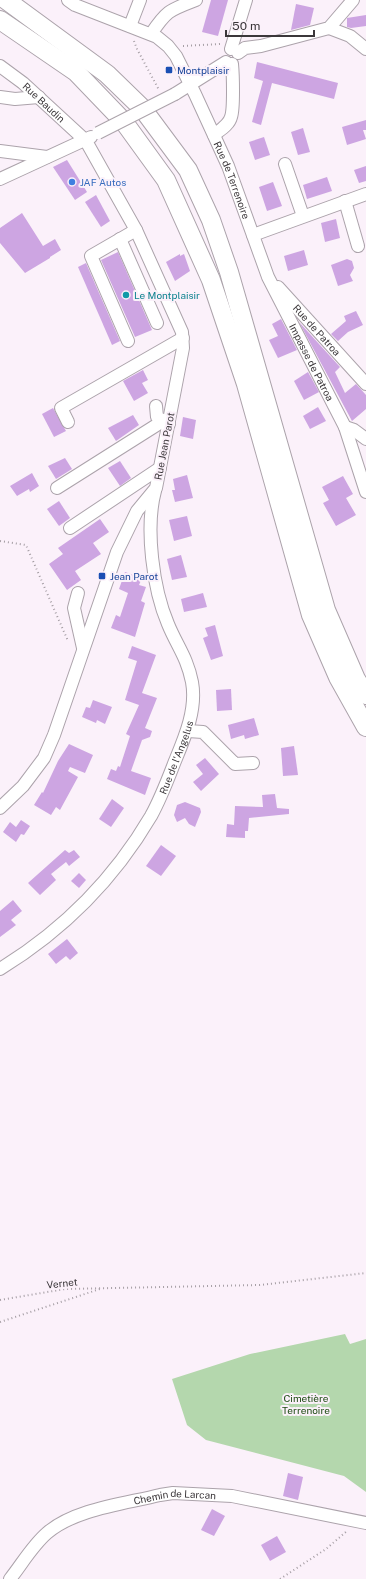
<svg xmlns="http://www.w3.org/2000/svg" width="366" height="1579" font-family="'Public Sans',sans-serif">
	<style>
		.green { fill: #b4d7ad }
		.building { fill: #cda5e2 }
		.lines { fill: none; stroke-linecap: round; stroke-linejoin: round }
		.minor-casing { stroke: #aca3ab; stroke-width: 14 }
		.highway-casing { stroke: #aca3ab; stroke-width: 20 }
		.path { stroke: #a59ea4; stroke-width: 2; stroke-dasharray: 1 3; stroke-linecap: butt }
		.minor { stroke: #fff; stroke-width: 12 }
		.highway { stroke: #fff; stroke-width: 18 }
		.minor-bridge-casing { stroke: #aca3ab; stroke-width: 14; stroke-linecap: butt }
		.minor-bridge { stroke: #fff; stroke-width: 12 }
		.transit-dot { fill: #1a4fb4; stroke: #fbf1fa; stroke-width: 1.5 }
		.shop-dot { fill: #3f7fe0; stroke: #fbf1fa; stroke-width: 1.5 }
		.culture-dot { fill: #0f9aa8; stroke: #fbf1fa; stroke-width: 1.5 }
		.labels { text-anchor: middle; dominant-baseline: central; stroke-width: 4; stroke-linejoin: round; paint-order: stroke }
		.transit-label { font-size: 10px; fill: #164399; stroke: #fbf1fa; text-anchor: start }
		.street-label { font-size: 10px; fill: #3b373a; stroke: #fbf1fa }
		.shop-label { font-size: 10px; fill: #366cbe; stroke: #fbf1fa; text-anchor: start }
		.culture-label { font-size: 10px; fill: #0d838f; stroke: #fbf1fa; text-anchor: start }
		.park-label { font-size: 10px; fill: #1b4a11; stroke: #fbf1fa }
	</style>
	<rect width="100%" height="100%" fill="#fbf1fa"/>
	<polygon class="green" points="345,1334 350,1344 366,1339 366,1492 344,1476 206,1440 187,1425 172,1379 250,1354"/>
	<g class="building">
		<polygon points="211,0 228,0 218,36 202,32"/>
		<polygon points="296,4 314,8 310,25 291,30"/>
		<polygon points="366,15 366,26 351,28 347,27 347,18"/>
		<polygon points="257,62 338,83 334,99 272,83 261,125 252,122 263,81 254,78"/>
		<polygon points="366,120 366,130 363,130 366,139 347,145 342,127"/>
		<polygon points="303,128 310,152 298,155 291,132"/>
		<polygon points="264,137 270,155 255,160 249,142"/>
		<polygon points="67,160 87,192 75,200 53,167"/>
		<polygon points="366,166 366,181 359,183 354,170"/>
		<polygon points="327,177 332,191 307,199 303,185"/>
		<polygon points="273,182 282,206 267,211 259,187"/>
		<polygon points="96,195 110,221 101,227 85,202"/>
		<polygon points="22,213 43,246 55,239 61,250 50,257 50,258 25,273 0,243 0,228"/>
		<polygon points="336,219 340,238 325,242 321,223"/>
		<polygon points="304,250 308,265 288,271 284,256"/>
		<polygon points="118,252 152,330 135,337 101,260"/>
		<polygon points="180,254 180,256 184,254 190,271 175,281 166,262"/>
		<polygon points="347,259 352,261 354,268 350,275 353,281 338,286 331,265"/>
		<polygon points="86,263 120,341 112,345 78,267"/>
		<polygon points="356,311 363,325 348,332 338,341 331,334 346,321 344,316"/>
		<polygon points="281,319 297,350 278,358 269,340 278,336 272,324"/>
		<polygon points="299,322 340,367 335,372 345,393 356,384 366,395 366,409 352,421"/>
		<polygon points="143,370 148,380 142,383 148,393 134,401 123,381"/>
		<polygon points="308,372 319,392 304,400 294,381"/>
		<polygon points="318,407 326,421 310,429 303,416"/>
		<polygon points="53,408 66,431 54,437 42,414"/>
		<polygon points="133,415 139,425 116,441 108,428"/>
		<polygon points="183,417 196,420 193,439 180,436"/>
		<polygon points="65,458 72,469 56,479 48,466"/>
		<polygon points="120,461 131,478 120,486 108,468"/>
		<polygon points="32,473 39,486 30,492 29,489 17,496 10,486"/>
		<polygon points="187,475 193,498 175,502 172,490 175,490 173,479"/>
		<polygon points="343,476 353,494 346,498 356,515 336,526 323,503 329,500 322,487"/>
		<polygon points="59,501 70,518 59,526 47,509"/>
		<polygon points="187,516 192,536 174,541 169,520"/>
		<polygon points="100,519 109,532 93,543 101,554 75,571 81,580 67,590 49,564 63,554 58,548"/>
		<polygon points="181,555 187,577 172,580 167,559"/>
		<polygon points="125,572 142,578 139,585 146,587 141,601 145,603 135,637 111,628 116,615 120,617 128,593 119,589"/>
		<polygon points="203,593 207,607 184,612 181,599"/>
		<polygon points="215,625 223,656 211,660 203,638 208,636 205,628"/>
		<polygon points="132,646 156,655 142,693 157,698 145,728 152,731 150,737 142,740 131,771 151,778 145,795 107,779 111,769 116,771 118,766 120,767 130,736 126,734 139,705 125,700 137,661 128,658"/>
		<polygon points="231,689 232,710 217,711 216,690"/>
		<polygon points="93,700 112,707 105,724 97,720 96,723 82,717 86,707 90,708"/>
		<polygon points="254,718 259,735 245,739 244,735 231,739 228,725"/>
		<polygon points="69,744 93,755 85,773 70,767 68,771 78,777 60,810 56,807 51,815 34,805 42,792 43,793 58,761"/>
		<polygon points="294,746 298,775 283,776 281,748"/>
		<polygon points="205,758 219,774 201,791 193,782 203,774 196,765"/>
		<polygon points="275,794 277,808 289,809 289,814 249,818 248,831 245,831 245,838 226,837 227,824 234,825 235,806 263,807 262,795"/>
		<polygon points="112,799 124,808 111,827 99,819"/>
		<polygon points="185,802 200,808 201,812 195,827 189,824 185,818 177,822 174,815 177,805"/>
		<polygon points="21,820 30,826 24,835 21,834 16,842 3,832 10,822 16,827"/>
		<polygon points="161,845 176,856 161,876 146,866"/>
		<polygon points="65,850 69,853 74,850 80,857 69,866 66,862 51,874 56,880 40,895 28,883"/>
		<polygon points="79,873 86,880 79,888 71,881"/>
		<polygon points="13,900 22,911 11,920 16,925 0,937 0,911"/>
		<polygon points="67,939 78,953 70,960 66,956 56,964 48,954"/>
		<polygon points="288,1473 303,1477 298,1500 283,1496"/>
		<polygon points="212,1509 225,1516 214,1536 201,1530"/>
		<polygon points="277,1536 286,1552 270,1561 261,1545"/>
	</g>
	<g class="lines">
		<defs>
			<g id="minor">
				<path id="s1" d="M 68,0 L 75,5 L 157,37 L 168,46 L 176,56 L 195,94 L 228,166 L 268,277 L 345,427 L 366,492"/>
				<polyline points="130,26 140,0"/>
				<polyline points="329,28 350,36 366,49"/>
				<path d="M 151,34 C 167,10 170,10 196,0"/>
				<polyline points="231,49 246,0"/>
				<polyline points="238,53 245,48 261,46 329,28 353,0"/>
				<path id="s2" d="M 0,66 L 23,83 L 86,141 L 136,230 L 182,332 L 183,348 L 156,488 L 137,511 L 117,552 L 54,735 L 44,758 L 23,786 L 0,808"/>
				<polyline points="175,94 226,62"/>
				<polyline points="0,97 15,99 39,97"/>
				<path d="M 214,135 C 220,130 229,125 231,117 C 234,109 233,74 232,64"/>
				<polyline points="0,151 47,157"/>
				<polyline points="285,164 303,216"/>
				<polyline points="0,179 91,137"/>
				<polyline points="345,201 358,246"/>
				<polyline points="253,235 366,194"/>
				<polyline points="120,239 157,323"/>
				<path id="s3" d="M 278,287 L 366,384"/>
				<polyline points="128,341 91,256 136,230"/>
				<polyline points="156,406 157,417 169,424"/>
				<polyline points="68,422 61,408 183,338"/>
				<polyline points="345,427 354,430 366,439"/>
				<polyline points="57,488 163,421"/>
				<polyline points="70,528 160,468"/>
				<polyline points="78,593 74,608 83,648"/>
				<polyline points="188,731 203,732 235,764 253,763"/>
				<path id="s4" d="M 0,969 C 62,931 114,879 151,816 C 161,798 168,779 175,761 C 185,737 197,709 192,682 C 187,657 177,646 168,624 C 153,589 145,528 155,491"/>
				<path id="s5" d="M 10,1579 C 22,1564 32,1546 47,1533 C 75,1509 124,1504 160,1495 L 173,1493 L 232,1496 L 366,1523"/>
			</g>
			<g id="highway">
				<polyline points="6,0 107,74 142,108 188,170 211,220 229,272 326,610 356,679 366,695"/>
				<polyline points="0,20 76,72 124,122 166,180 211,280 246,384 311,615 338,677 366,727"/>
			</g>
		</defs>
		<use href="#minor" class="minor-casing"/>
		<use href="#highway" class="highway-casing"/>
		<g class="path">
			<polyline points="134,41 137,49 159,90"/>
			<polyline points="183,46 220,44"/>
			<polyline points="0,541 26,545 68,641"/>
			<polyline points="0,1300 65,1289 260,1285 366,1273"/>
			<polyline points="0,1322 100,1289"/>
			<polyline points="280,1579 326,1549 347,1531"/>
		</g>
		<use href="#minor" class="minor"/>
		<use href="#highway" class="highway"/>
		<defs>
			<polyline id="minor-bridge" points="98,133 175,94"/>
		</defs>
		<use href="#minor-bridge" class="minor-bridge-casing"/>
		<use href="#minor-bridge" class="minor-bridge"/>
	</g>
	<g class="transit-dot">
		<rect x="165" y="66" width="8" height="8" rx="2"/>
		<rect x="98" y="572" width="8" height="8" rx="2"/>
	</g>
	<circle class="shop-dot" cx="72" cy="182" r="4"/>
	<circle class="culture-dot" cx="126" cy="295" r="4"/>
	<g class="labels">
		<g class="transit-label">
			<text x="177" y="70">Montplaisir</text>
			<text x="110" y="576">Jean Parot</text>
		</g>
		<g class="street-label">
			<text stroke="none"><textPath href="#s2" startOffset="57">Rue Baudin</textPath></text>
			<text stroke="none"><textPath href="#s1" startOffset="260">Rue de Terrenoire</textPath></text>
			<text stroke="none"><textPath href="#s3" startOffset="58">Rue de Patroa</textPath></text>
			<text stroke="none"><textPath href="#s1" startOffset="459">Impasse de Patroa</textPath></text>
			<text transform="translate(164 446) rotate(-79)">Rue Jean Parot</text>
			<text stroke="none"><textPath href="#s4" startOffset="281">Rue de l'Angelus</textPath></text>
			<text transform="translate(62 1283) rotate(-6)">Vernet</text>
			<text stroke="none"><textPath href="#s5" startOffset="194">Chemin de Larcan</textPath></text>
		</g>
		<g class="shop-label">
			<text x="80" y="182">JAF Autos</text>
		</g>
		<g class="culture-label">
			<text x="134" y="295">Le Montplaisir</text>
		</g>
		<g class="park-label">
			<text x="306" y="1398">Cimetière<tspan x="306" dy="12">Terrenoire</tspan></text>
		</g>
	</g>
	<path d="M226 30v6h88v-6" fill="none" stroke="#3b373a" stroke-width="2"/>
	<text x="232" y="30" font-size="12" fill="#3b373a" stroke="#fbf1fa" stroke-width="3" paint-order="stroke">50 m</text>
</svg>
